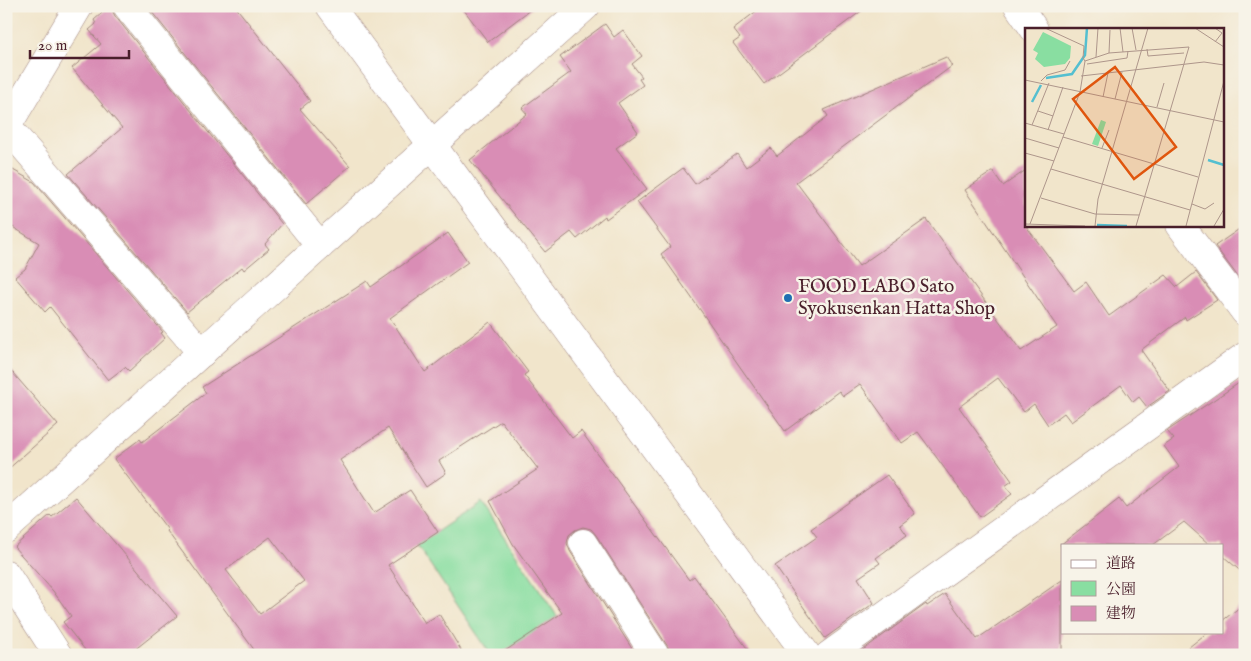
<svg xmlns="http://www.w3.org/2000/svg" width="1251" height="661" font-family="'IM FELL English','Noto Serif JP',serif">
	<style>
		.green { fill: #89dea1; stroke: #6a7e66 }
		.building { fill: #d98db5; fill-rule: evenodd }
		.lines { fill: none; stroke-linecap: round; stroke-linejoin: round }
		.minor-casing { stroke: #9e827b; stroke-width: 29 }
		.tertiary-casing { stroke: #9e827b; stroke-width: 29 }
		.minor { stroke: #fff; stroke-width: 28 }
		.tertiary { stroke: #fff; stroke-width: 28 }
		.poi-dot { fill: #1f6fb2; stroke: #f7f3e8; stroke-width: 2 }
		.labels { text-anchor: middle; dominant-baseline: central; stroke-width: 5; stroke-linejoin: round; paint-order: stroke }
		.poi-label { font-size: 19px; fill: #4a1f2b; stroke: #f7f3e8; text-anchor: start }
		.inset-river { fill: none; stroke: #54bfd0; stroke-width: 2.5 }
		.inset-road { fill: none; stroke: #ae968b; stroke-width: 1 }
		.view { fill: #e0560e; fill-opacity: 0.15; stroke: #e0560e; stroke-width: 2.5 }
		.inset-edge { fill: none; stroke: #4a1f2b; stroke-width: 2.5 }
	</style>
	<rect width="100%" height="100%" fill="#f7f3e8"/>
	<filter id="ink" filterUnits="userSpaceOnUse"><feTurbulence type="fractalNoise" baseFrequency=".02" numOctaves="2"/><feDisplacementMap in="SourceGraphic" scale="10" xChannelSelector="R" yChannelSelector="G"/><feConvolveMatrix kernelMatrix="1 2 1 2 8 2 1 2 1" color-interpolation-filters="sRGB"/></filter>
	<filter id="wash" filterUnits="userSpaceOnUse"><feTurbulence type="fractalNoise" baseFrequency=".0096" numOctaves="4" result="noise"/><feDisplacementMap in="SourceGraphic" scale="20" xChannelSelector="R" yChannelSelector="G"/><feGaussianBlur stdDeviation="1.12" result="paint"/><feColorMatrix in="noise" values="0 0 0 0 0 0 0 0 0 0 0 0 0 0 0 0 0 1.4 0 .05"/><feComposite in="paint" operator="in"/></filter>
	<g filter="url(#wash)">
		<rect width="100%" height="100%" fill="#f1e5cb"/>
		<polygon class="green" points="481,502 583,655 491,655 417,545"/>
		<g id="blocks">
			<g class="building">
				<polygon points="110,6 115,16 282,224 265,244 269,249 244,270 242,267 187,312 68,174 122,128 72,68 101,44 89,30 96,24 94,20"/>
				<polygon points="147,6 235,6 310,101 300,109 350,166 306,204"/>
				<polygon points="461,6 535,6 488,42"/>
				<polygon points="763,6 868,6 764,84 733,43 740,38 733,29"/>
				<polygon points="605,24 614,37 623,30 642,56 632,64 642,77 639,79 643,85 618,103 638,132 616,148 647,189 606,219 605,216 577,239 571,232 545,252 470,160 527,114 522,108 571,72 560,57"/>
				<polygon points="946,57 952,66 796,182 859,266 926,219 1021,351 1057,327 965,190 993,171 1003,186 1026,170 1026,226 1074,291 1086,282 1109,316 1166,275 1177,287 1196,272 1217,300 1186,320 1185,317 1141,350 1170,391 1147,407 1139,397 1133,402 1121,385 1071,422 1064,413 1048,425 1034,404 1024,412 998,378 959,407 1012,481 1005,486 1012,494 980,517 918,432 902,443 860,384 843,396 839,391 785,431 661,254 670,247 637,202 683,168 695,184 737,154 746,167 771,148 777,156 828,116 824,110"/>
				<polygon points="6,166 34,182 163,332 161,333 165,338 129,371 125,367 108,380 50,307 45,312 15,277 25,269 39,243 6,223"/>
				<polygon points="1245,225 1245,286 1215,246"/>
				<path d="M 448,233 L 468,262 L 390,318 L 425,372 L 490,322 L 528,372 L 524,375 L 572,438 L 581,431 L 689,580 L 694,576 L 752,655 L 671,655 L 668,647 L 596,535 L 591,529 L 583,527 L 575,530 L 569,535 L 567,543 L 570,551 L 636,655 L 499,655 L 562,613 L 513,544 L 490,501 L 538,469 L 501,421 L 439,461 L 446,473 L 426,487 L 388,428 L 340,460 L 374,513 L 410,490 L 438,532 L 388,565 L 425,623 L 439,614 L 464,655 L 258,655 L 167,531 L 168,530 L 114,459 L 140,439 L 142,442 L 206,393 L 202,387 L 367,281 L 371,287 ZM 270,537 L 304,581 L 260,614 L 226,570 Z"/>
				<polygon points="6,365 58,425 6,471"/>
				<polygon points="1245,379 1245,575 1222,555 1222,545 1210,545 1184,522 1153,545 1060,545 1119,499 1126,508 1179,467 1164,446 1174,439 1167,431"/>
				<polygon points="887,475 915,514 900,525 907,535 876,558 880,563 858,578 874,603 825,638 775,566 817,537 811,529"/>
				<polygon points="76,497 177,616 128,655 89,655 63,622 71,616 53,591 14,547 50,515 52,517"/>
				<polygon points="1062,580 1062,655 856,655 926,604 927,606 945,594 977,639"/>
				<polygon points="1245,603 1245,655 1179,655 1208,632 1222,632 1222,621"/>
			</g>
		</g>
	</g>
	<g filter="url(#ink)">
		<use href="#blocks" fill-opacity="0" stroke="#9e827b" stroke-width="1"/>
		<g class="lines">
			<defs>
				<g id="minor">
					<polyline points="127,6 320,246"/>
					<polyline points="1018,6 1034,29"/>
					<polyline points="7,127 202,353"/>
					<polyline points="6,128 79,6"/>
					<polyline points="1180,225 1245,312"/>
					<polyline points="583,543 655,655"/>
					<polyline points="6,574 58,655"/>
					<polyline points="829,655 1245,356"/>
				</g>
				<g id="tertiary">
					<polyline points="330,6 807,655"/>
					<polyline points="6,529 586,6"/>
				</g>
			</defs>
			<use href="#minor" class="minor-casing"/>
			<use href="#tertiary" class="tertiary-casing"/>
			<use href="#minor" class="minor"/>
			<use href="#tertiary" class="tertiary"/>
		</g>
	</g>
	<circle class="poi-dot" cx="788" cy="298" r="5"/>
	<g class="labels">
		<g class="poi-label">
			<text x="798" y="287">FOOD LABO Sato<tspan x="798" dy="22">Syokusenkan Hatta Shop</tspan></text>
		</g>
	</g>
	<g transform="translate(1025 28)">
		<rect width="199" height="199" fill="#f1e5cb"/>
		<path d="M 18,4 L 46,18 L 45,30 L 40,36 L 19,39 L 10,31 L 13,25 L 8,22 ZM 76,92 L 81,94 L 73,118 L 67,116 Z" fill="#89dea1"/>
		<path class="inset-river" d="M 21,50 L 47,46 L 60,27 L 62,0M 7,74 L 16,57M 183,132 L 199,137M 72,197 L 102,198"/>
		<path class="inset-road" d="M 20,0 L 59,18 L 58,30 L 60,33M 95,0 L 98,24M 107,0 L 111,22M 170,0 L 199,19M 190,0 L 197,5 L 190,14M 122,21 L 123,28 L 159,25M 84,25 L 85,2M 71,29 L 73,0M 62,36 L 102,30 L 103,23M 56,48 L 179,34 L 199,37M 0,52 L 199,94M 16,53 L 22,47 L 40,42 L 45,33M 78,69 L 83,45M 90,71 L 97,44M 132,79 L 139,55M 13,83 L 28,88M 0,95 L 39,106M 7,97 L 24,55M 23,102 L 38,59M 38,109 L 173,149M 0,110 L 34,120M 77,120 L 84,102M 0,125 L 29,133M 26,141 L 165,182M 16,170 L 70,186 L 114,187M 167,176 L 180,181 L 189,175M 0,196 L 60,198M 5,196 L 55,64 L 60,33 L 84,25 L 164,19 L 111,198M 70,198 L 73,171 L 123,0M 161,198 L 199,53M 189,198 L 199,181"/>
		<path class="view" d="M 90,39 L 151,119 L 109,151 L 48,71 Z"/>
		<rect width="199" height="199" class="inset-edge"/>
	</g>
	<rect width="1251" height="661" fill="none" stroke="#f7f3e8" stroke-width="25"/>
	<rect x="1061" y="544" width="162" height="90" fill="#f7f3e8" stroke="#b29e9c"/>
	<rect x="1071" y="560" width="25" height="8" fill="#ffffff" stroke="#b29e9c"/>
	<text x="1106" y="568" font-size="15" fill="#4a1f2b">道路</text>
	<rect x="1071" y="581" width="25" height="15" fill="#89dea1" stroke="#b29e9c"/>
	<text x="1106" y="594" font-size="15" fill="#4a1f2b">公園</text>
	<rect x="1071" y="606" width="25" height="15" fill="#d98db5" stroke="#b29e9c"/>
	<text x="1106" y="618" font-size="15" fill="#4a1f2b">建物</text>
	<path d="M30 50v8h99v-8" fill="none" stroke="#4a1f2b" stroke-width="2.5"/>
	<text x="38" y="50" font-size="15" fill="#4a1f2b" stroke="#f7f3e8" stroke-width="4" paint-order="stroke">20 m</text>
</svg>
